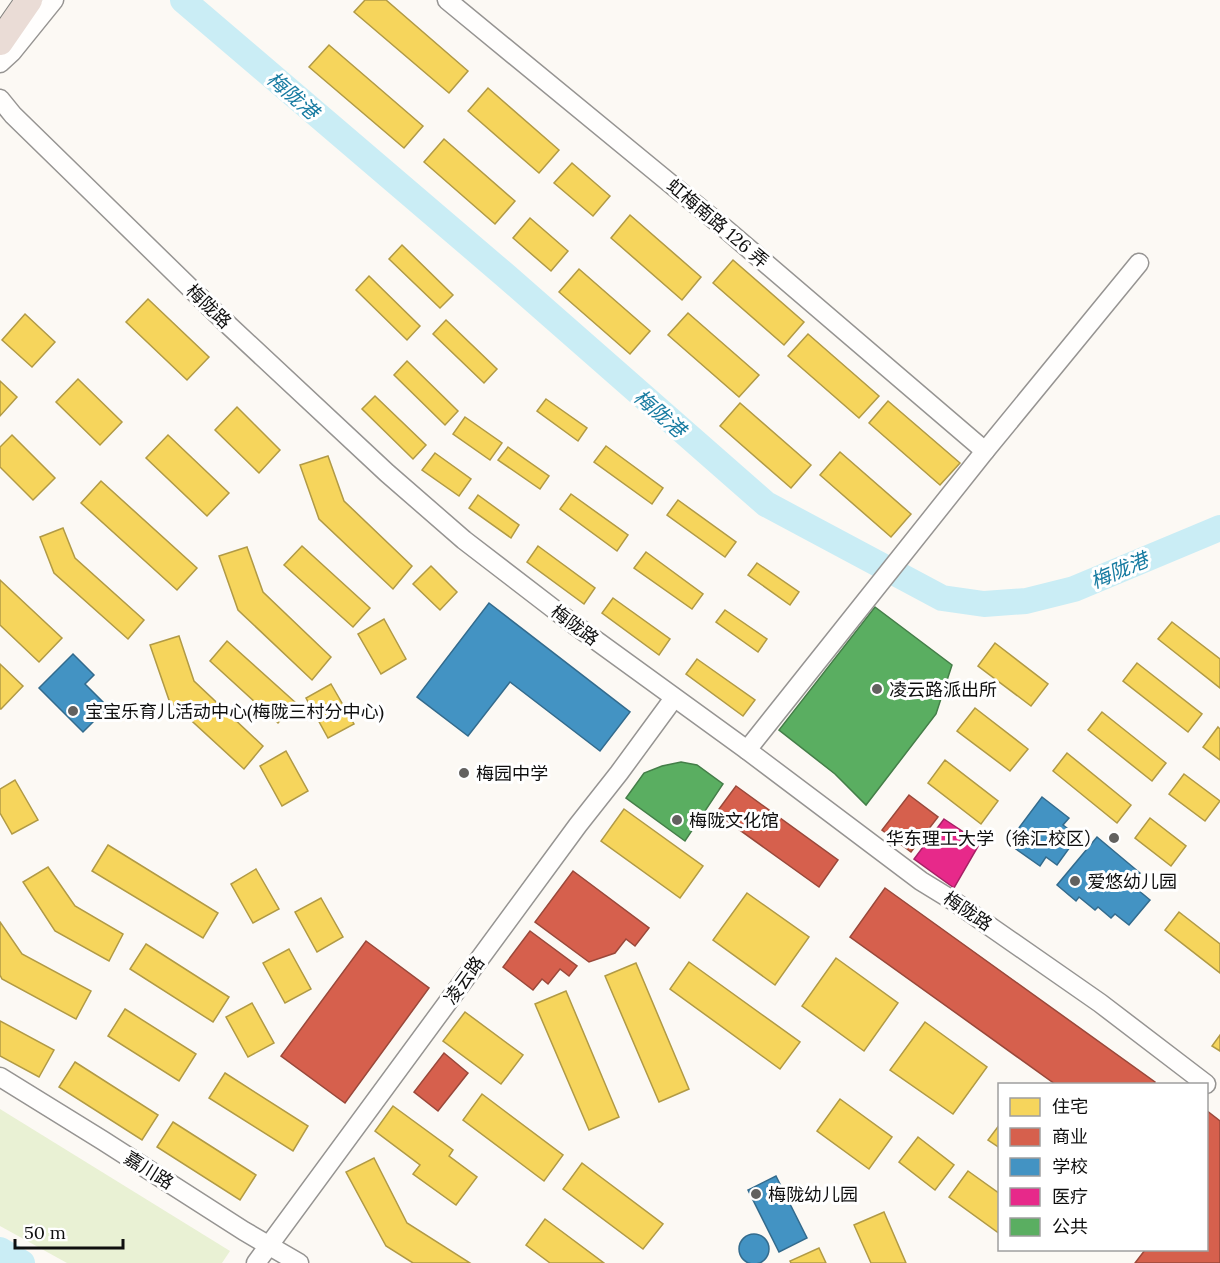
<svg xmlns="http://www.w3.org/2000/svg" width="1220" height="1263" font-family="Lora,'Noto Sans SC',serif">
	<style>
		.green { fill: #e9f1d4 }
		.homes { fill: #f6d55c; stroke: #b19a45; stroke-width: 1.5 }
		.shops { fill: #d6604d; stroke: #9a483a; stroke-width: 1.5 }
		.schools { fill: #4393c3; stroke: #336b8d; stroke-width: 1.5 }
		.health { fill: #e7298a; stroke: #a62165; stroke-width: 1.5 }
		.public { fill: #5aae61; stroke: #447e48; stroke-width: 1.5 }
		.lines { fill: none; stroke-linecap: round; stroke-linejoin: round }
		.river { stroke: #caedf5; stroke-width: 26 }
		.minor-casing { stroke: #969492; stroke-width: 21 }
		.highway-casing { stroke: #83827f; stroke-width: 28 }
		.minor { stroke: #fffefd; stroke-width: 18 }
		.highway { stroke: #eadcd6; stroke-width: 26 }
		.poi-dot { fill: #62615f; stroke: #fff; stroke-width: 2 }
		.labels { text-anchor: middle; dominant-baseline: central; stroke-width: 6; stroke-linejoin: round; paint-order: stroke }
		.street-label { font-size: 18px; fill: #0f0f0f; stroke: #fff }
		.poi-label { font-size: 18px; fill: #0f0f0f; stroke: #fff; text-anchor: start }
		.water-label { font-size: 20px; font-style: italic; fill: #177ba1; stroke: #fff }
	</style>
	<rect width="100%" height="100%" fill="#fcf9f4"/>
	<polygon class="green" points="0,1109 230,1251 222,1263 67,1263 0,1226"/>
	<g class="homes">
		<polygon points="365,0 386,0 468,71 449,93 354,12"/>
		<polygon points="329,45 423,126 404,148 309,67"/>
		<polygon points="488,88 559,150 539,173 468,111"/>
		<polygon points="444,139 515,201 495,224 424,162"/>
		<polygon points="572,163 610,196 593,216 554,183"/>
		<polygon points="630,215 701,277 682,300 611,238"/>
		<polygon points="530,218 568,251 551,271 513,238"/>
		<polygon points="402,245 453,295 440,308 389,259"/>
		<polygon points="733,260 804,322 784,345 713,283"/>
		<polygon points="579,269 650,331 630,354 559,292"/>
		<polygon points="369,276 420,326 407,340 356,290"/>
		<polygon points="148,299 209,357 187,380 126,322"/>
		<polygon points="688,313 759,375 739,397 668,335"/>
		<polygon points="25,314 55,342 32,367 2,340"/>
		<polygon points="446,320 497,369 484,383 433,334"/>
		<polygon points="808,334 879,396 859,418 788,356"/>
		<polygon points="407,361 458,411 445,425 394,375"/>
		<polygon points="78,379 122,422 100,445 56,402"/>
		<polygon points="0,381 17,397 0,416"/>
		<polygon points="375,396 426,445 413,459 362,409"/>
		<polygon points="546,399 587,428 578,441 537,411"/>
		<polygon points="888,401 960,463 940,485 869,423"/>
		<polygon points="740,403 811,465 791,488 720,426"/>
		<polygon points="237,407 280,450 259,473 215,430"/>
		<polygon points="465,417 502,443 490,460 453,434"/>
		<polygon points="12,435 55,478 33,500 0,467 0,447"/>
		<polygon points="168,435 229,493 207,516 146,458"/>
		<polygon points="606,446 663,488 652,504 594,462"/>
		<polygon points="508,447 549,476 540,489 498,460"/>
		<polygon points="840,452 911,514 891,537 820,475"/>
		<polygon points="435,453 471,479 459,496 422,470"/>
		<polygon points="328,456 344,501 412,566 393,589 319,519 300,465"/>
		<polygon points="101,481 197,568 177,590 81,503"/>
		<polygon points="571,494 628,535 617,551 560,509"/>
		<polygon points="478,495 519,525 511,538 469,508"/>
		<polygon points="678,500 736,542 725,557 667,515"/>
		<polygon points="63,528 75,558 144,620 128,639 54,573 40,537"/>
		<polygon points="302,546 370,608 353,627 284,565"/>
		<polygon points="538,546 595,588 584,604 527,562"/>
		<polygon points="247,547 263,592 331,657 312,680 238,610 219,556"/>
		<polygon points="646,552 703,594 692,609 634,568"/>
		<polygon points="757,563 799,592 790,605 748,575"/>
		<polygon points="431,566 457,592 440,610 413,584"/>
		<polygon points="0,580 62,638 39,662 0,625"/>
		<polygon points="613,598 670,639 659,655 602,613"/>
		<polygon points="725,610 767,639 758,652 716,622"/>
		<polygon points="384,619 406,659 381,674 358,634"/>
		<polygon points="1172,622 1220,659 1220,688 1158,639"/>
		<polygon points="179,636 194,681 263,746 244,769 169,700 150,645"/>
		<polygon points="227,641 296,703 278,723 210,661"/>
		<polygon points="995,643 1048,684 1031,706 978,666"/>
		<polygon points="697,659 755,700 743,716 686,674"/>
		<polygon points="1137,663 1202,714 1188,732 1123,681"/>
		<polygon points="0,664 23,686 1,709 0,709"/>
		<polygon points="331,684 354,724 328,738 306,698"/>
		<polygon points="975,708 1028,749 1010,771 957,731"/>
		<polygon points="1102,712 1166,763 1152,781 1088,730"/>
		<polygon points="1218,727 1220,729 1220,760 1203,747"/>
		<polygon points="286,751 308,791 282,806 260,766"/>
		<polygon points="1067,753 1131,805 1117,823 1053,771"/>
		<polygon points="945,760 998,801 981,824 928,783"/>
		<polygon points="1184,774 1220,801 1205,821 1169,794"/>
		<polygon points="15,780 38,820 12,834 0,813 0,789"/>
		<polygon points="624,809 703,866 680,898 601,841"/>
		<polygon points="1150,818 1186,846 1171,866 1135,838"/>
		<polygon points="108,845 218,913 203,938 92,871"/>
		<polygon points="48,867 75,906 123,934 109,961 55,931 23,882"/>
		<polygon points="256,869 279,909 253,923 231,884"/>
		<polygon points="747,893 809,937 775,985 713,940"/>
		<polygon points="321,898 343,937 317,952 295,912"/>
		<polygon points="1179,912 1220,944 1220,973 1165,930"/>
		<polygon points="0,922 22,954 91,991 76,1019 2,979 0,975"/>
		<polygon points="146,944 229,997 213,1022 130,969"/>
		<polygon points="289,949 311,989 285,1003 263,963"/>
		<polygon points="836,958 898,1003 864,1051 802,1006"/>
		<polygon points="689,962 800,1042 780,1069 670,989"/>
		<polygon points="636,963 689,1089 659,1102 605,976"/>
		<polygon points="566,991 619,1117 589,1130 535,1004"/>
		<polygon points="252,1003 274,1043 248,1057 226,1017"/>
		<polygon points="125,1009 196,1054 179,1081 108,1036"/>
		<polygon points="465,1012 523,1055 501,1084 443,1041"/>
		<polygon points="0,1021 54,1050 39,1077 0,1056"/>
		<polygon points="925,1022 987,1067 953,1114 890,1070"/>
		<polygon points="1220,1035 1220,1051 1212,1046"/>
		<polygon points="75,1062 158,1115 142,1140 59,1087"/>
		<polygon points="225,1073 308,1126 293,1151 209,1098"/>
		<polygon points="482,1094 563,1155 544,1181 463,1120"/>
		<polygon points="840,1099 892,1137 869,1169 817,1131"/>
		<polygon points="393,1106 453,1150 449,1156 477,1177 456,1205 413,1174 420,1165 375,1131"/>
		<polygon points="173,1122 256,1175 240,1200 157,1147"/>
		<polygon points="1000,1124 1000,1148 988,1140"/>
		<polygon points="918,1137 954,1165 935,1190 899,1162"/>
		<polygon points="374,1158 407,1223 470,1263 413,1263 386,1246 346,1172"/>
		<polygon points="582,1163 663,1224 643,1249 563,1189"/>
		<polygon points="968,1171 1000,1194 1000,1234 949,1197"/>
		<polygon points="884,1212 906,1263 871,1263 854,1225"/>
		<polygon points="545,1219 604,1263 550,1263 526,1245"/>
		<polygon points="819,1248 826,1263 791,1263 790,1261"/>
	</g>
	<g class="shops">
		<polygon points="736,786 838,860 819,887 716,813"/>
		<polygon points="909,795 938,817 911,852 882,830"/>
		<polygon points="573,871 649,928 635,946 626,939 615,953 589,962 535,922"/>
		<polygon points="885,888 1155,1082 1154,1084 1055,1084 850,937"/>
		<polygon points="530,931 577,966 569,976 560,969 548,984 542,979 533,990 503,967"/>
		<polygon points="366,941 429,988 345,1103 281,1056"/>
		<polygon points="444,1053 468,1073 438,1111 414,1092"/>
		<polygon points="1206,1110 1220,1121 1220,1263 1135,1263 1145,1250 1206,1250"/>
	</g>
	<g class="schools">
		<polygon points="489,603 630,712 600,751 510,682 468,736 417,697"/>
		<polygon points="73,654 94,675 85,684 108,707 83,732 39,688"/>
		<polygon points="1042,797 1069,818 1063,825 1071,831 1067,838 1073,843 1057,865 1046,857 1040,866 1016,849 1026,835 1018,829"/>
		<polygon points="1097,837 1140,873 1131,884 1150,900 1129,925 1115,914 1111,918 1098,907 1095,910 1079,897 1076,901 1057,885"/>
		<polygon points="776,1176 807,1238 779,1252 748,1190"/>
		<circle cx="754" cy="1249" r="15"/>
	</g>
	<polygon class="health" points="944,819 980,843 954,888 914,859"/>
	<g class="public">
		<polygon points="875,607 952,665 936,714 866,805 835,774 779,730"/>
		<polygon points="681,762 697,765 723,784 685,841 626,798 644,773 662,766"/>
	</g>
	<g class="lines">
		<g class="river">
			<polyline points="183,0 506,276 766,504 942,598 984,604 1026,601 1074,589 1220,528"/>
			<polyline points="0,1250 22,1263"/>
		</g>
		<defs>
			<g id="minor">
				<polyline points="447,0 728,231 985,451"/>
				<polyline points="0,63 12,52 54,0"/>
				<polyline points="0,99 13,115 223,320 387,473 464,540 572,623 747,750 921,881 952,900 1100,1003 1206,1084"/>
				<polyline points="747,750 985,451 1139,263"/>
				<polyline points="0,1077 102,1140 244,1231 299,1263"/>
				<polyline points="256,1263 578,825 619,773 674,698"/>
			</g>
			<polyline id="highway" points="0,42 29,0"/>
		</defs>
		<use href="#minor" class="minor-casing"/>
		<use href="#highway" class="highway-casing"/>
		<use href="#minor" class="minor"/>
		<use href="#highway" class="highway"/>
	</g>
	<g class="poi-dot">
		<circle cx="877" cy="689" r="6"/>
		<circle cx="73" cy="711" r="6"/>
		<circle cx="464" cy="773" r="6"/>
		<circle cx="677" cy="820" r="6"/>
		<circle cx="1114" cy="838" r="6"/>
		<circle cx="1075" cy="881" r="6"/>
		<circle cx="756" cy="1194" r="6"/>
	</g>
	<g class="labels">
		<g class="street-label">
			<text transform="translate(718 223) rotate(40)">虹梅南路 126 弄</text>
			<text transform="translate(209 306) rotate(44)">梅陇路</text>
			<text transform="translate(575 625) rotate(37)">梅陇路</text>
			<text transform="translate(968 911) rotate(34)">梅陇路</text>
			<text transform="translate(464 980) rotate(-54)">凌云路</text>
			<text transform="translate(149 1170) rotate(32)">嘉川路</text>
		</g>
		<g class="poi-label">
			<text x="889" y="689">凌云路派出所</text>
			<text x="85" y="711">宝宝乐育儿活动中心(梅陇三村分中心)</text>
			<text x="476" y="773">梅园中学</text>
			<text x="689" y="820">梅陇文化馆</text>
			<text x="1102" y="838" text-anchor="end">华东理工大学（徐汇校区）</text>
			<text x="1087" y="881">爱悠幼儿园</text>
			<text x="768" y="1194">梅陇幼儿园</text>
		</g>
		<g class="water-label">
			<text transform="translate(293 95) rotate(41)">梅陇港</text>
			<text transform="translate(660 413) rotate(41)">梅陇港</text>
			<text transform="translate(1119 570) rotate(-23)">梅陇港</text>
		</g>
	</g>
	<rect x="998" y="1083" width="210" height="168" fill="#ffffff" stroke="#9f9f9f" stroke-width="1.5"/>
	<rect x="1010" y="1098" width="30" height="18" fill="#f6d55c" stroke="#9f9f9f" stroke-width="1.5"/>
	<text x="1052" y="1113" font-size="18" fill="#0f0f0f">住宅</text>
	<rect x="1010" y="1128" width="30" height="18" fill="#d6604d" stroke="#9f9f9f" stroke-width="1.5"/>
	<text x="1052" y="1143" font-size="18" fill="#0f0f0f">商业</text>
	<rect x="1010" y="1158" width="30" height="18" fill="#4393c3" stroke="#9f9f9f" stroke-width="1.5"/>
	<text x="1052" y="1173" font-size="18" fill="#0f0f0f">学校</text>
	<rect x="1010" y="1188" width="30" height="18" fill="#e7298a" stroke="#9f9f9f" stroke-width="1.5"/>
	<text x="1052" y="1203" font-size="18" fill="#0f0f0f">医疗</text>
	<rect x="1010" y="1218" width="30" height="18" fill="#5aae61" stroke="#9f9f9f" stroke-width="1.5"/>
	<text x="1052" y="1233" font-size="18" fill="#0f0f0f">公共</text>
	<path d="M15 1239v9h108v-9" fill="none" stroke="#0f0f0f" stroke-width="3"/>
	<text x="24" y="1239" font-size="18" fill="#0f0f0f" stroke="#ffffff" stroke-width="4.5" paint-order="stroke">50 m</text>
</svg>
